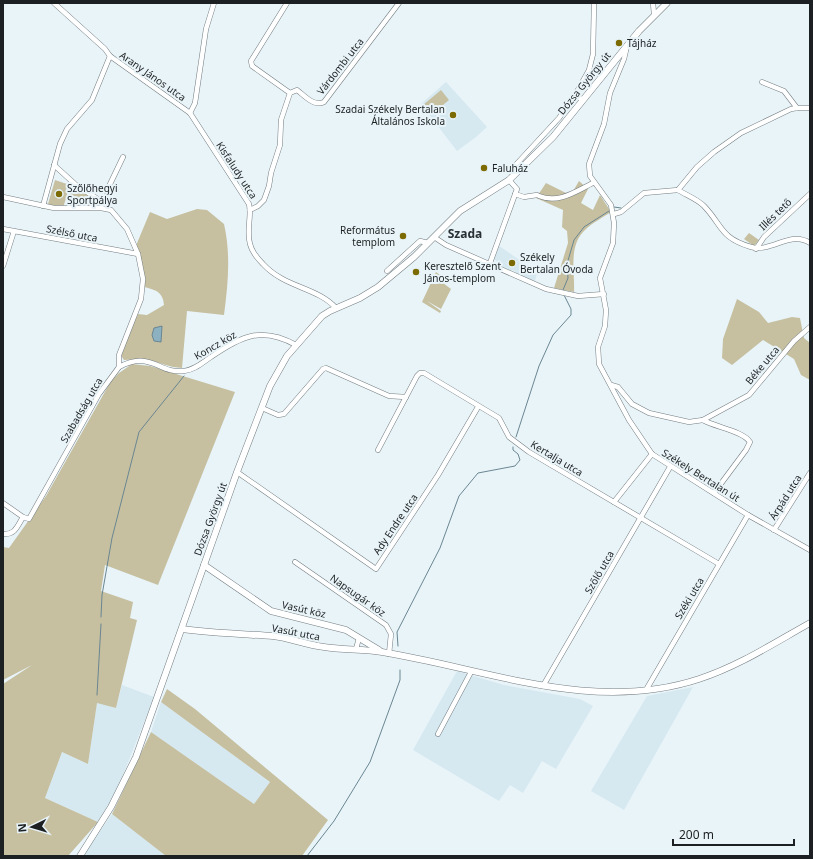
<svg xmlns="http://www.w3.org/2000/svg" width="813" height="859" font-family="'Noto Sans',sans-serif">
	<style>
		.built { fill: #d6e9f1 }
		.green { fill: #c6c0a1 }
		.water { fill: #8cb1c1; stroke: #6a8691 }
		.lines { fill: none; stroke-linecap: round; stroke-linejoin: round }
		.stream { stroke: #6a8691; stroke-width: 1 }
		.street-casing { stroke: #747d81; stroke-width: 5.5 }
		.secondary-casing { stroke: #747d81; stroke-width: 7 }
		.street { stroke: #fff; stroke-width: 4.5 }
		.secondary { stroke: #fff; stroke-width: 6 }
		.poi-dot { fill: #7c6b04; stroke: #e9f4f9; stroke-width: 1.5 }
		.labels { text-anchor: middle; dominant-baseline: central; stroke-width: 4; stroke-linejoin: round; paint-order: stroke }
		.poi-label { font-size: 10px; fill: #1c2022; stroke: #e9f4f9; text-anchor: start }
		.street-label { font-size: 10px; fill: #1c2022; stroke: #e9f4f9 }
		.quarter-label { font-size: 12px; font-weight: bold; fill: #293134; stroke: #e9f4f9 }
	</style>
	<rect width="100%" height="100%" fill="#e9f4f9"/>
	<g class="built">
		<polygon points="446,82 487,127 476,137 457,151 421,104"/>
		<polygon points="498,245 525,264 538,270 535,281 515,274 516,272 512,270 510,272 508,271 508,269 500,267 501,264 493,259"/>
		<polygon points="457,671 504,685 580,699 593,706 556,769 542,761 523,793 510,785 499,801 413,750"/>
		<polygon points="122,685 154,697 117,790 98,822 45,798 62,752 88,764 97,702 116,708"/>
		<polygon points="693,687 624,810 591,791 647,696"/>
		<polygon points="161,702 270,782 254,804 151,732"/>
		<polygon points="112,814 166,856 83,856"/>
	</g>
	<g class="green">
		<polygon points="441,90 449,100 431,115 423,105"/>
		<polygon points="55,180 70,185 63,208 48,204"/>
		<path d="M 579,181 L 588,189 L 581,203 L 593,210 L 600,195 L 611,212 C 602,218 592,223 585,230 C 568,246 575,271 574,292 L 554,288 L 568,243 L 567,231 L 562,227 L 563,210 L 536,198 L 546,183 L 568,194 L 572,193 Z"/>
		<polygon points="72,184 99,203 98,207 65,209"/>
		<path d="M 197,209 L 207,210 L 224,224 C 231,255 228,284 224,315 L 187,311 L 182,368 L 173,367 L 144,359 L 124,360 L 120,354 L 138,314 L 147,315 L 164,305 C 163,292 156,290 144,287 L 143,267 L 135,248 L 150,212 L 167,219 Z"/>
		<polygon points="749,233 759,240 754,246 744,239"/>
		<polygon points="436,272 445,279 443,283 451,289 441,309 427,301 441,311 440,313 422,302"/>
		<polygon points="737,299 759,312 768,323 792,317 800,318 804,338 810,343 810,380 801,375 794,359 763,340 732,365 722,358 723,339"/>
		<polygon points="132,364 150,366 235,392 158,585 105,565 101,591 133,602 130,618 137,620 116,708 97,703 88,764 62,752 45,798 98,822 68,856 3,856 3,684 32,665 3,680 3,547 9,548 46,496 111,381 119,373"/>
		<polygon points="167,689 195,709 328,820 302,856 166,856 112,814 151,732 254,804 270,782 161,702"/>
	</g>
	<polygon class="water" points="162,326 161,342 154,341 152,335 154,328"/>
	<g class="lines">
		<g class="stream">
			<polyline points="614,207 621,208"/>
			<polyline points="563,290 568,278 567,264 574,240 584,227 609,211"/>
			<polyline points="516,437 539,366 553,335 571,315 571,309 564,295"/>
			<polyline points="101,617 102,595 112,538 139,432 184,376"/>
			<polyline points="398,646 397,632 440,548 459,496 478,473 515,466 520,460 518,454 513,450 513,447"/>
			<polyline points="97,695 101,624"/>
			<polyline points="307,856 334,821 370,762 400,680 400,670"/>
		</g>
		<defs>
			<g id="street">
				<path d="M 54,3 L 105,49 L 110,56 L 190,113 L 249,204 C 252,217 246,230 250,244 C 252,252 257,258 263,264 C 285,288 317,287 336,308"/>
				<polyline points="287,3 251,61 252,66 290,93"/>
				<polyline points="653,3 654,14"/>
				<polyline points="627,46 624,59 610,93 604,124 589,164 590,176 611,205 614,223 613,243 600,278 606,310 605,326 598,347 599,364 629,420 652,454 748,515 810,550"/>
				<polyline points="762,82 784,91 797,108"/>
				<polyline points="583,100 575,95 589,70 593,54 594,3"/>
				<polyline points="190,113 195,103 206,29 214,3"/>
				<polyline points="54,165 76,185 101,201"/>
				<polyline points="515,174 511,170 559,118 575,95"/>
				<path d="M 678,190 C 686,195 697,199 704,206 C 723,226 720,238 751,247 C 771,253 791,230 810,243"/>
				<polyline points="515,194 524,197 537,195"/>
				<path d="M 539,196 C 559,204 576,191 593,183"/>
				<polyline points="3,197 54,208 101,208 111,210 127,229 138,254 143,279 141,299 119,355 119,367 99,394 29,519 23,517 3,503"/>
				<polyline points="101,203 123,157"/>
				<polyline points="43,206 60,144 67,129 92,100 110,56"/>
				<path d="M 250,210 L 258,206 L 264,200 L 269,186 L 271,173 L 280,145 L 281,120 L 290,93 L 297,90 C 305,96 314,107 324,102 L 399,3"/>
				<polyline points="614,214 621,212 644,193 678,190 697,167 714,152 741,133 791,109 797,108 810,108"/>
				<polyline points="3,229 138,254"/>
				<polyline points="434,237 446,245 546,289 578,296 604,294"/>
				<polyline points="756,249 764,237 810,194"/>
				<polyline points="490,263 517,189 509,180"/>
				<polyline points="3,266 14,231"/>
				<polyline points="387,271 420,241 428,243"/>
				<path d="M 119,367 C 152,350 158,374 184,371 C 195,370 203,362 211,357 C 241,336 262,326 296,345"/>
				<polyline points="611,385 618,387 632,404 649,413 689,422 703,420 749,395 794,341 810,327"/>
				<polyline points="262,408 278,415 284,414 323,369 326,368 389,396 406,397"/>
				<path d="M 703,420 C 715,427 743,431 750,442 L 746,450 L 714,493"/>
				<polyline points="378,450 417,376 420,373 424,373 499,418 509,437 529,452 719,564"/>
				<polyline points="237,472 376,569 438,475 478,407"/>
				<polyline points="614,502 652,454"/>
				<polyline points="774,530 810,473"/>
				<path d="M 3,534 C 15,535 17,527 23,517"/>
				<polyline points="295,562 386,625 391,634 389,654"/>
				<polyline points="356,649 359,638"/>
				<polyline points="543,686 670,467"/>
				<polyline points="646,690 748,515"/>
				<polyline points="438,734 471,672"/>
			</g>
			<g id="secondary">
				<polyline points="204,565 271,611 346,630 379,650"/>
				<path d="M 182,629 C 212,633 242,634 273,636 C 290,638 307,645 324,647 C 343,650 363,649 382,652 C 487,669 593,714 699,679 C 739,666 774,643 810,623"/>
				<polyline points="80,856 111,807 136,757 237,472 270,386 287,356 322,316 330,311 360,298 378,287 414,257 460,211 509,180 553,137 639,31 667,3"/>
			</g>
		</defs>
		<use href="#street" class="street-casing"/>
		<use href="#secondary" class="secondary-casing"/>
		<use href="#street" class="street"/>
		<use href="#secondary" class="secondary"/>
	</g>
	<g class="poi-dot">
		<circle cx="619" cy="43" r="4"/>
		<circle cx="453" cy="115" r="4"/>
		<circle cx="484" cy="168" r="4"/>
		<circle cx="59" cy="194" r="4"/>
		<circle cx="403" cy="236" r="4"/>
		<circle cx="512" cy="263" r="4"/>
		<circle cx="416" cy="272" r="4"/>
	</g>
	<g class="labels">
		<g class="poi-label">
			<text x="627" y="43">Tájház</text>
			<text x="445" y="109" text-anchor="end">Szadai Székely Bertalan<tspan x="445" dy="12">Általános Iskola</tspan></text>
			<text x="492" y="168">Faluház</text>
			<text x="67" y="188">Szőlőhegyi<tspan x="67" dy="12">Sportpálya</tspan></text>
			<text x="395" y="230" text-anchor="end">Református<tspan x="395" dy="12">templom</tspan></text>
			<text x="520" y="257">Székely<tspan x="520" dy="12">Bertalan Óvoda</tspan></text>
			<text x="424" y="266">Keresztelő Szent<tspan x="424" dy="12">János-templom</tspan></text>
		</g>
		<g class="street-label">
			<text transform="translate(340 66) rotate(-52)">Várdombi utca</text>
			<text transform="translate(153 76) rotate(35)">Arany János utca</text>
			<text transform="translate(584 83) rotate(-51)">Dózsa György út</text>
			<text transform="translate(237 170) rotate(57)">Kisfaludy utca</text>
			<text transform="translate(775 214) rotate(-44)">Illés tető</text>
			<text transform="translate(72 233) rotate(11)">Szélső utca</text>
			<text transform="translate(215 345) rotate(-30)">Koncz köz</text>
			<text transform="translate(762 365) rotate(-50)">Béke utca</text>
			<text transform="translate(81 410) rotate(-60)">Szabadság utca</text>
			<text transform="translate(557 458) rotate(31)">Kertalja utca</text>
			<text transform="translate(701 475) rotate(32)">Székely Bertalan út</text>
			<text transform="translate(785 497) rotate(-58)">Árpád utca</text>
			<text transform="translate(210 519) rotate(-70)">Dózsa György út</text>
			<text transform="translate(395 524) rotate(-56)">Ady Endre utca</text>
			<text transform="translate(599 572) rotate(-60)">Szőlő utca</text>
			<text transform="translate(358 595) rotate(35)">Napsugár köz</text>
			<text transform="translate(689 598) rotate(-59)">Széki utca</text>
			<text transform="translate(304 609) rotate(13)">Vasút köz</text>
			<text transform="translate(296 632) rotate(11)">Vasút utca</text>
		</g>
		<g class="quarter-label">
			<text x="465" y="233">Szada</text>
		</g>
	</g>
	<rect width="813" height="859" fill="none" stroke="#1c2022" stroke-width="8"/>
	<g transform="translate(32 827) rotate(265)" stroke="#e9f4f9" stroke-width="3" paint-order="stroke">
	<path d="M0-3L7 15L0 10L-7 15Z" fill="#1c2022"/>
	<text y="-6" font-size="11" font-weight="bold" text-anchor="middle" fill="#1c2022">N</text>
	</g>
	<path d="M673 839v6h121v-6" fill="none" stroke="#1c2022" stroke-width="2"/>
	<text x="679" y="839" font-size="12" fill="#1c2022" stroke="#e9f4f9" stroke-width="3" paint-order="stroke">200 m</text>
</svg>
